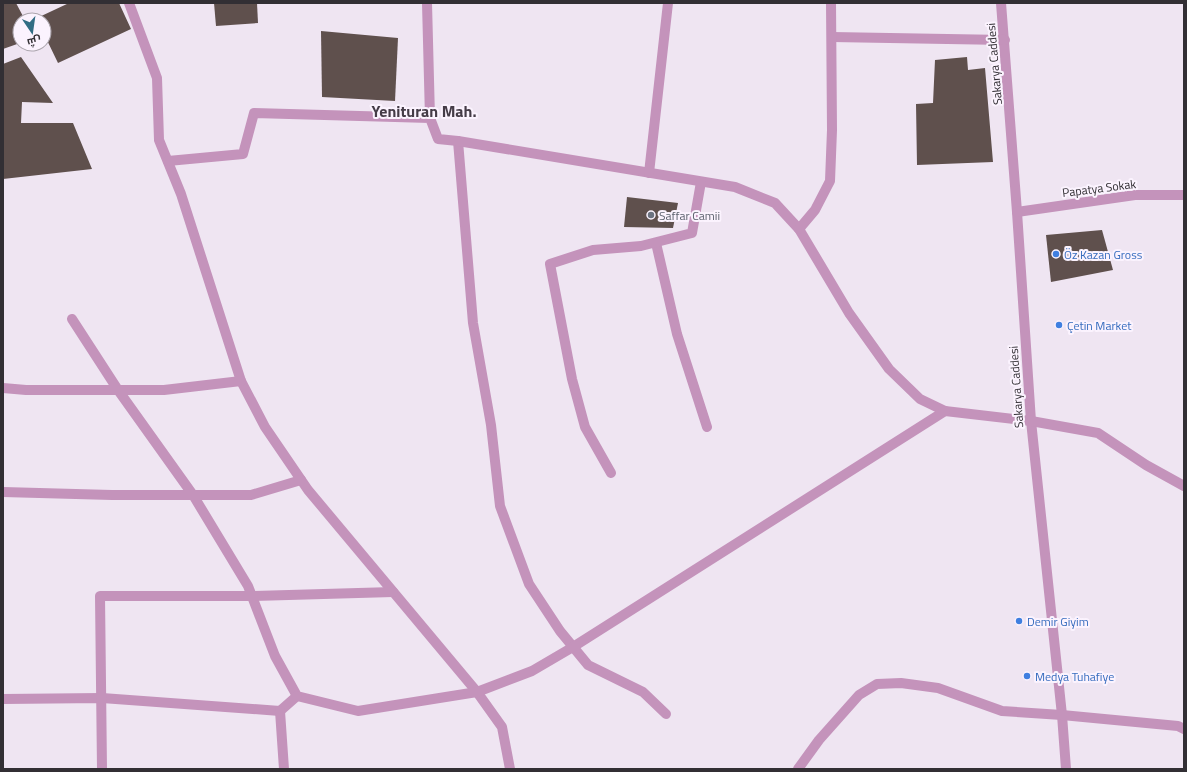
<svg xmlns="http://www.w3.org/2000/svg" width="1187" height="772" font-family="'Titillium Web',Cairo,sans-serif">
	<style>
		.building { fill: #5f504d }
		.lines { fill: none; stroke-linecap: round; stroke-linejoin: round }
		.minor { stroke: #c493bb; stroke-width: 10 }
		.worship-dot { fill: #6b7280; stroke: #fbf3fe; stroke-width: 1.5 }
		.shop-dot { fill: #3f7fe0; stroke: #fbf3fe; stroke-width: 1.5 }
		.labels { text-anchor: middle; dominant-baseline: central; stroke-width: 4; stroke-linejoin: round; paint-order: stroke }
		.street-label { font-size: 12px; fill: #322f34; stroke: #fbf3fe }
		.worship-label { font-size: 12px; fill: #5b616d; stroke: #fbf3fe; text-anchor: start }
		.shop-label { font-size: 12px; fill: #366cbe; stroke: #fbf3fe; text-anchor: start }
		.district-label { font-size: 16px; font-weight: bold; fill: #453c47; stroke: #fbf3fe }
	</style>
	<rect width="100%" height="100%" fill="#efe5f2"/>
	<g class="building">
		<polygon points="3,3 16,3 25,20 20,20 20,43 3,49"/>
		<polygon points="69,3 119,3 131,29 58,63 44,34 44,20 37,20 37,18"/>
		<polygon points="214,3 257,3 258,23 216,26"/>
		<polygon points="321,31 398,38 395,101 322,97"/>
		<polygon points="21,57 53,103 22,102 21,123 73,123 92,169 3,179 3,64"/>
		<polygon points="967,57 968,70 985,68 993,162 917,165 916,104 933,103 935,60"/>
		<polygon points="627,197 678,203 673,228 624,227"/>
		<polygon points="1102,230 1113,270 1051,282 1046,235"/>
	</g>
	<g class="lines">
		<g class="minor">
			<polyline points="129,3 157,78 159,140 181,194 241,381 265,427 308,490 477,692 502,727 510,769"/>
			<polyline points="427,3 430,118"/>
			<polyline points="1001,3 1017,212 1031,421 1062,715 1066,769"/>
			<polyline points="832,37 1005,40"/>
			<polyline points="458,141 473,323 491,425 500,506 529,584 560,631 588,665 643,692 666,714"/>
			<polyline points="168,161 243,154 254,113 430,118 438,139 458,141 735,187 775,203 799,229 849,313 889,369 920,399 945,411 1031,421 1098,433 1146,465 1184,486"/>
			<polyline points="649,173 668,3"/>
			<polyline points="1017,212 1135,195 1184,195"/>
			<polyline points="799,229 815,210 830,181 832,130 831,3"/>
			<polyline points="656,243 677,334 707,427"/>
			<polyline points="72,319 118,390 193,495 248,586 275,656 297,696 358,711 477,692 532,671 573,647 945,411"/>
			<polyline points="3,388 26,390 164,390 241,381"/>
			<polyline points="611,473 585,427 572,379 550,264 593,250 641,246 692,233 701,182"/>
			<polyline points="3,492 112,495 251,495 301,480"/>
			<polyline points="3,699 102,698 280,711 297,696"/>
			<polyline points="280,711 284,769"/>
			<polyline points="102,769 100,596 252,596 393,592"/>
			<polyline points="798,769 819,740 859,695 877,684 901,683 938,688 1002,711 1062,715 1178,726 1184,729"/>
		</g>
	</g>
	<circle class="worship-dot" cx="651" cy="215" r="4"/>
	<g class="shop-dot">
		<circle cx="1056" cy="254" r="4"/>
		<circle cx="1059" cy="325" r="4"/>
		<circle cx="1019" cy="621" r="4"/>
		<circle cx="1027" cy="676" r="4"/>
	</g>
	<g class="labels">
		<g class="street-label">
			<text transform="translate(994 64) rotate(-95)">Sakarya Caddesi</text>
			<text transform="translate(1099 188) rotate(-7)">Papatya Sokak</text>
			<text transform="translate(1016 387) rotate(-94)">Sakarya Caddesi</text>
		</g>
		<g class="worship-label">
			<text x="659" y="215">Saffar Camii</text>
		</g>
		<g class="shop-label">
			<text x="1064" y="254">Öz Kazan Gross</text>
			<text x="1067" y="325">Çetin Market</text>
			<text x="1027" y="621">Demir Giyim</text>
			<text x="1035" y="676">Medya Tuhafiye</text>
		</g>
		<g class="district-label">
			<text x="424" y="111">Yenituran Mah.</text>
		</g>
	</g>
	<rect width="1187" height="772" fill="none" stroke="#322f34" stroke-width="8"/>
	<g transform="translate(32 32) rotate(167)"><circle r="19" fill="#fbf3fe" stroke="#aba5ad"/>
	<path d="M0-3L7 15L0 10L-7 15Z" fill="#316d84"/>
	<text y="-6" font-size="11" font-weight="bold" text-anchor="middle" fill="#322f34">ش</text>
	</g>
</svg>
